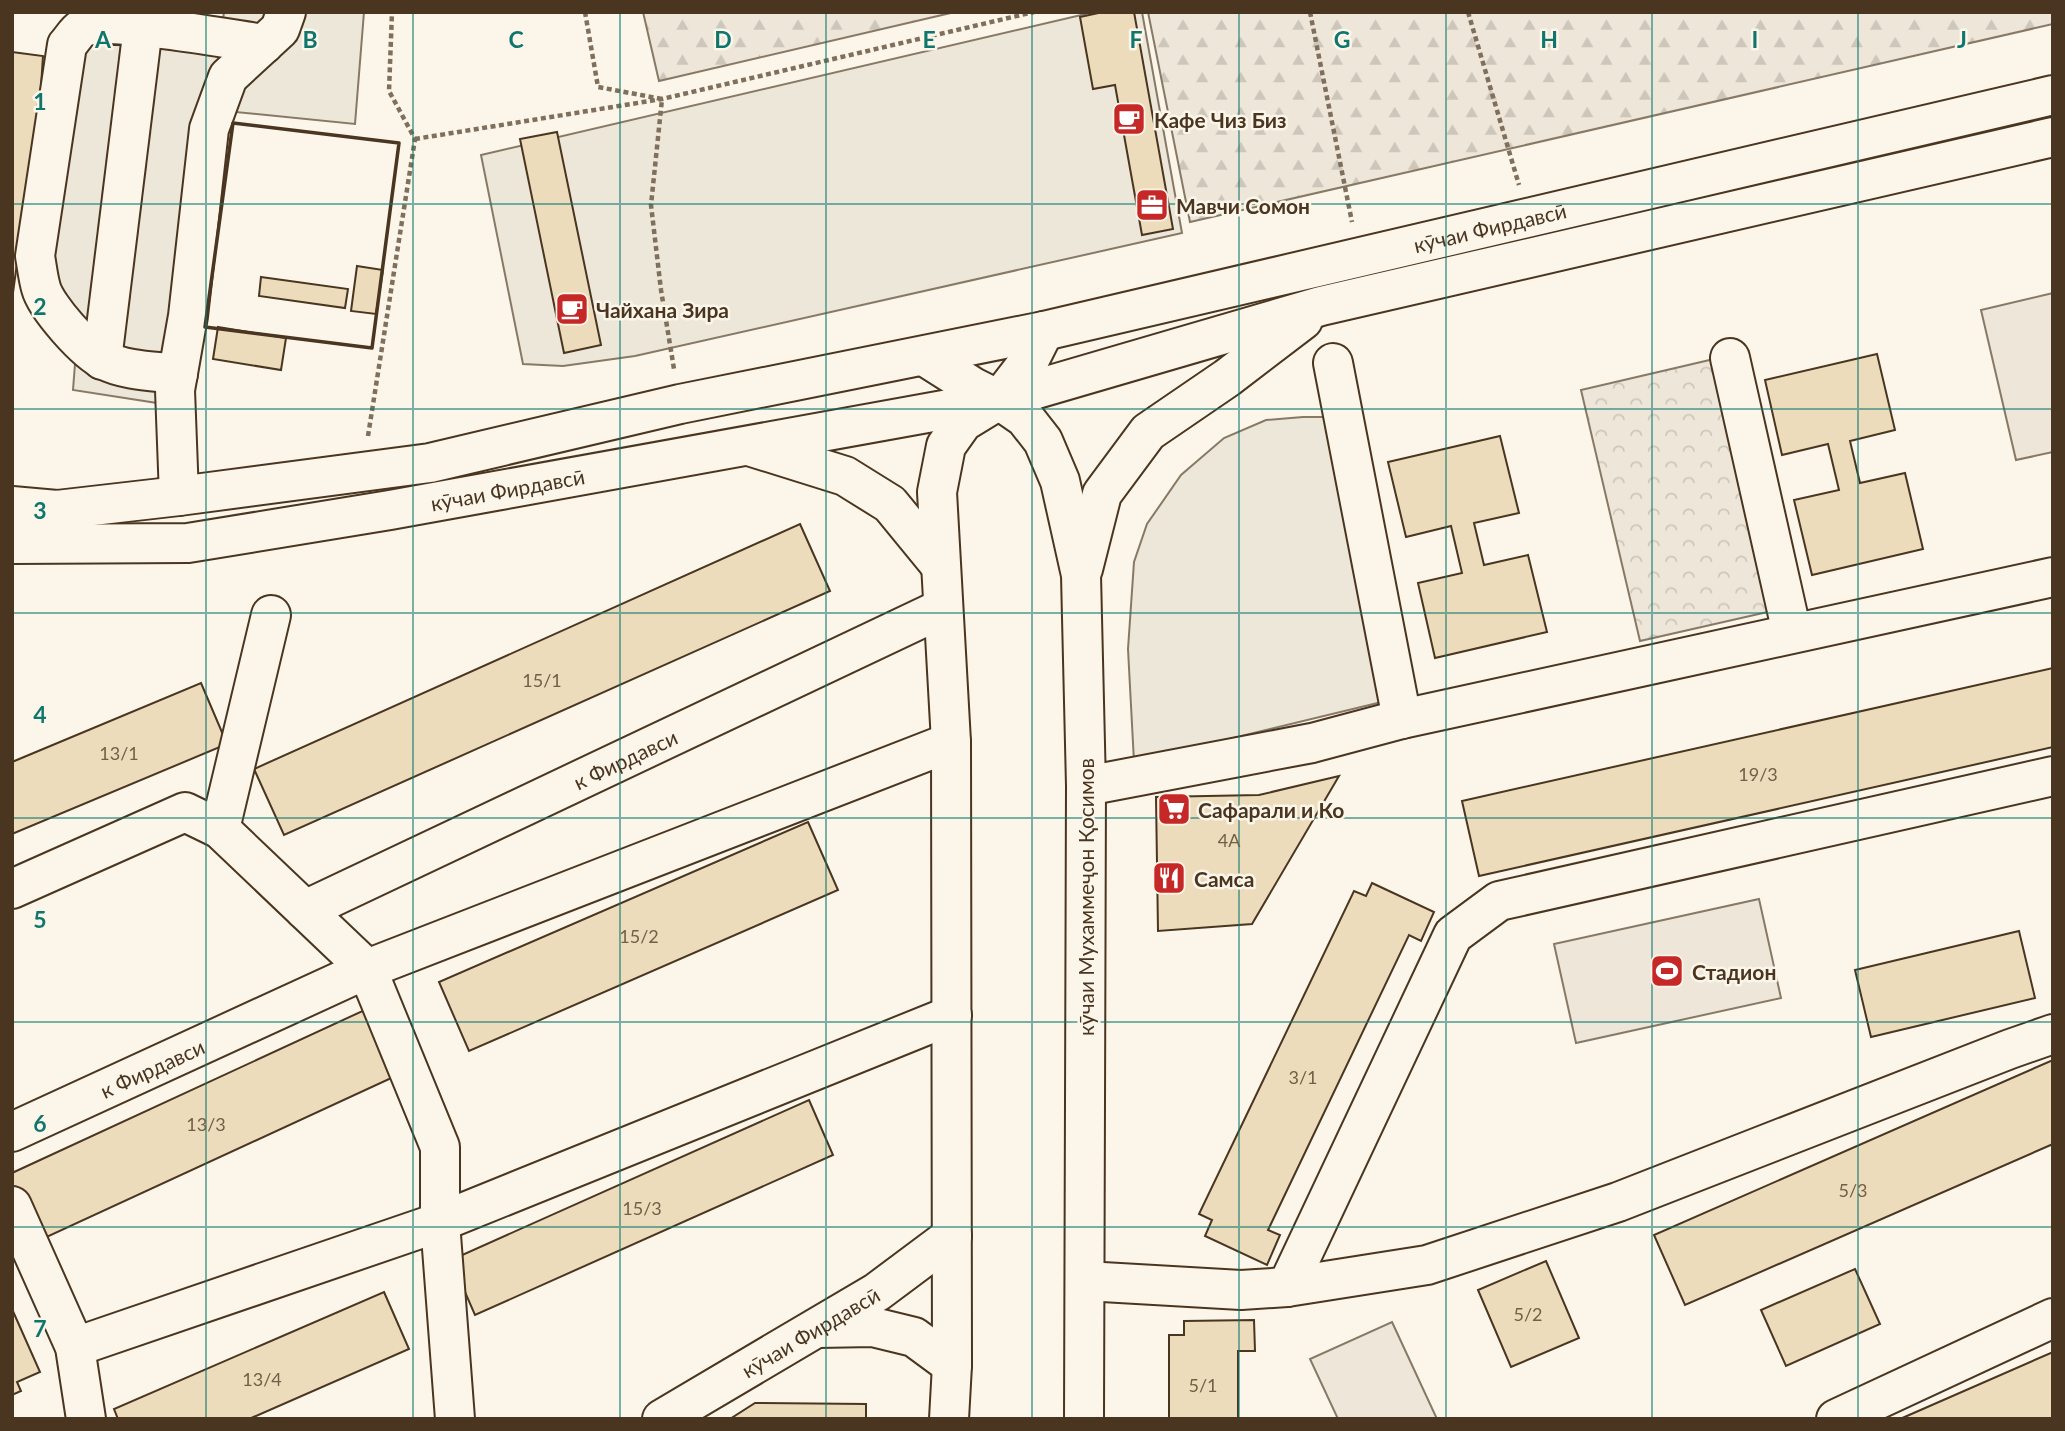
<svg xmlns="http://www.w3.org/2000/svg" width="2065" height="1431" font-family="Lato,sans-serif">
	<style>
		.forest { fill: url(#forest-firs); stroke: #887966; stroke-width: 2 }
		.park { fill: url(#park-crowns); stroke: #887966; stroke-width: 2 }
		.garden { fill: #ede6d9; stroke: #887966; stroke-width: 2 }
		.parking { fill: #ede7d9; stroke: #887966; stroke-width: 2 }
		.building { fill: #ecdcbc; stroke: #4a3520; stroke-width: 2 }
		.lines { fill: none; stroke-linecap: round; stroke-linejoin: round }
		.minor-casing { stroke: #4a3520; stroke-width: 42 }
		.path { stroke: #7f6f5c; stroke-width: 4.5; stroke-dasharray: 5 3.5; stroke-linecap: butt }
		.minor { stroke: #fbf6e9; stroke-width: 38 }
		.wall { stroke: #4a3520; stroke-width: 3.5 }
		.grid { fill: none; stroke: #0f766e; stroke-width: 2; stroke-opacity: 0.55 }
		.labels { text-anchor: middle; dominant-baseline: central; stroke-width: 5; stroke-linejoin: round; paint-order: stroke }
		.number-label { font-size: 18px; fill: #725f47 }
		.poi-label { font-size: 21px; font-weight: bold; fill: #4a3520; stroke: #fbf6e9; text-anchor: start }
		.street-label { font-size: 21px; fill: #4a3520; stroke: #fbf6e9 }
		.grid-label { font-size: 23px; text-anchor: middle; font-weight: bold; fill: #0f766e; stroke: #fbf6e9; stroke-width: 5; stroke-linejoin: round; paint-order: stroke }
	</style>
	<defs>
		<pattern id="forest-firs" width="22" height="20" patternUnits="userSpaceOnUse" patternTransform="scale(1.75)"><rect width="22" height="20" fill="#ede6d9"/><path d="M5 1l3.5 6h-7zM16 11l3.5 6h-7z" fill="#cdc6ba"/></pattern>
		<pattern id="park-crowns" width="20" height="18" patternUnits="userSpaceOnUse" patternTransform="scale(1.75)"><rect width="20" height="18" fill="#ede6d9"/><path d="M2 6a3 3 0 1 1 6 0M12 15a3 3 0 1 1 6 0" fill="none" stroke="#cdc6ba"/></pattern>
	</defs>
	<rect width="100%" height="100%" fill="#fbf6e9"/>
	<g class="forest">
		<polygon points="643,12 955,12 659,81"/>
		<polygon points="1148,12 2053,12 2053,24 1190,222"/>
	</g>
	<polygon class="park" points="1714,359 1772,611 1640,641 1581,390"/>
	<g class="garden">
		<polygon points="2053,293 2053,452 2016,460 1981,310"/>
		<polygon points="1759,899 1781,998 1576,1043 1554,944"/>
		<polygon points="1392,1322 1437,1419 1338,1419 1310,1359"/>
	</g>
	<g class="parking">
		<polygon points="224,12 364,12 355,124 226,111 183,407 73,390 76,351 27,296 59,31 222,27"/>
		<polygon points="1094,12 1142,12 1182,233 635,356 563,366 523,364 481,155"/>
		<polygon points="1303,417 1333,417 1390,700 1134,762 1128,649 1134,562 1147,524 1181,475 1224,438 1266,420"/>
	</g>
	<g class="building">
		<polygon points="1103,12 1134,12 1173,229 1142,235 1115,85 1093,89 1080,17"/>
		<polygon points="12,52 43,56 41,87 12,300"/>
		<polygon points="557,132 601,345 564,353 520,139"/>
		<polygon points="357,266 383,270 376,314 351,311"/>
		<polygon points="261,277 348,289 345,308 259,296"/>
		<polygon points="218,327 286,338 281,370 213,359"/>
		<polygon points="1877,354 1895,430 1850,441 1860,483 1905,473 1923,549 1812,575 1794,500 1839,490 1828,444 1782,455 1765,380"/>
		<polygon points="1500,436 1519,513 1474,523 1484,565 1528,555 1547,632 1435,658 1418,583 1462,573 1451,526 1406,537 1388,462"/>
		<polygon points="800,524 830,591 284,835 254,769"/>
		<polygon points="2053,668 2053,747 1479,876 1462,801"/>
		<polygon points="201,683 227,744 12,834 12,762"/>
		<polygon points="1339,776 1252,924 1158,931 1156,797 1259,795"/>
		<polygon points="808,822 838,890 469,1051 439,982"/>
		<polygon points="1372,883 1434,912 1421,941 1409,935 1268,1230 1280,1235 1267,1265 1205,1236 1212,1220 1199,1214 1354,891 1366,896"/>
		<polygon points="2019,931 2035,998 1871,1037 1855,970"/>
		<polygon points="369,1008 400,1074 38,1241 12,1186 12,1173"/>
		<polygon points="2053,1060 2053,1144 1685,1305 1654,1235"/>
		<polygon points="809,1100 833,1155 475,1315 451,1260"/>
		<polygon points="1546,1261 1579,1338 1511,1367 1478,1290"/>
		<polygon points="1855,1269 1880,1324 1786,1366 1761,1310"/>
		<polygon points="384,1292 409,1349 249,1419 118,1419 114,1409"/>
		<polygon points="12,1309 40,1372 17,1382 21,1391 12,1395"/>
		<polygon points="1254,1320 1255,1351 1238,1351 1238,1419 1169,1419 1169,1335 1184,1335 1184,1321"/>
		<polygon points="2053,1352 2053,1419 1900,1419"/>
		<polygon points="755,1403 866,1404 866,1419 730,1419"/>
	</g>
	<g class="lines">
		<defs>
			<g id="minor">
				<polyline points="924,356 973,387 999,400 1025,418 1043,441 1060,481 1081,575 1086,786 1084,1419"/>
				<polyline points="1730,358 1792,633"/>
				<polyline points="102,360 143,27"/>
				<polyline points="1333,363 1402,719"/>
				<path d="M 178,374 C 154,371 125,371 104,360 C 86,352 46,307 41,288 C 38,278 37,267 35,256 L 67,45 C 71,41 76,32 81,29 C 102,15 233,40 264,44"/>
				<polyline points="752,447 845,476 890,504 940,565"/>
				<polyline points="179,496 175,390 188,316 209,129 228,77 280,29 286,12"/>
				<path id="s1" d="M 12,506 L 57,510 L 179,496 L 430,463 L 680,404 L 1044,331 L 2053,95"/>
				<path id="s2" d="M 12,544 L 188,543 L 390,510 L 999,400 L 1321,306 L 2053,137"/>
				<polyline points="1083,569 1102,494 1148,432 1227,378 1303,320"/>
				<polyline points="1086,786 1312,743 1402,719 2053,577"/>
				<polyline points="220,829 271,615"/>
				<polyline points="12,889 185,812 220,829 367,969 440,1147 440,1222 455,1419"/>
				<path id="s3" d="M 305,910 L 943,608"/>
				<path id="s4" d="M 12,1132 L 367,969 L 951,742"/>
				<polyline points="12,1206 75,1347 86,1419"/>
				<polyline points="1085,1281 1241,1290 1287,1287 1427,1265 1618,1202 2010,1049 2053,1034"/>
				<polyline points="1287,1287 1453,935 1499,901 2053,776"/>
				<polyline points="818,1328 873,1327 914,1337 952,1365"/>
				<polyline points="75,1347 440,1222 952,1015"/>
				<path id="s5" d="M 662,1419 L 877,1292 L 952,1236"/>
				<polyline points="949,1419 952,1365 951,742 937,492 946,446 963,422 999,400 1029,361 1044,331"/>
				<polyline points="1836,1419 2053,1318"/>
			</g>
		</defs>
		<use href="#minor" class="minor-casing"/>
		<g class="path">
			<polyline points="585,12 598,87 662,99 651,205 661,290 674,369"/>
			<polyline points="1310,12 1352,222"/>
			<polyline points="1468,12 1519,185"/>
			<polyline points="415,139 662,99 1034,12"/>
			<polyline points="368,436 415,139 389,91 392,12"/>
		</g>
		<use href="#minor" class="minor"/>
		<polygon class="wall" points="233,123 399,143 372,348 205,327"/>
	</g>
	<path class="grid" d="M 206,12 L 206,1419M 413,12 L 413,1419M 620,12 L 620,1419M 826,12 L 826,1419M 1032,12 L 1032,1419M 1239,12 L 1239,1419M 1446,12 L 1446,1419M 1652,12 L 1652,1419M 1858,12 L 1858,1419M 12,204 L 2053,204M 12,409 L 2053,409M 12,613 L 2053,613M 12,818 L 2053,818M 12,1022 L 2053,1022M 12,1227 L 2053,1227"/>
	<defs>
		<symbol id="cafe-square" viewBox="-11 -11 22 22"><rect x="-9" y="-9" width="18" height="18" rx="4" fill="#c62828" stroke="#fbf6e9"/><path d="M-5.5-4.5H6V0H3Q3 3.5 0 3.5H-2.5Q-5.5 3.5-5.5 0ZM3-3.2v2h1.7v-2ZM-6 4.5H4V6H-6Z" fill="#fff"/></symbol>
		<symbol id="office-square" viewBox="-11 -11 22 22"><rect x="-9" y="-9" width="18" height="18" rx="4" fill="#c62828" stroke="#fbf6e9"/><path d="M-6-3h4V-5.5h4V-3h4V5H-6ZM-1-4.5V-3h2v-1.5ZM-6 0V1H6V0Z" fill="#fff"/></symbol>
		<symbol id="supermarket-square" viewBox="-11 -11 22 22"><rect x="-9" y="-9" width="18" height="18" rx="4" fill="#c62828" stroke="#fbf6e9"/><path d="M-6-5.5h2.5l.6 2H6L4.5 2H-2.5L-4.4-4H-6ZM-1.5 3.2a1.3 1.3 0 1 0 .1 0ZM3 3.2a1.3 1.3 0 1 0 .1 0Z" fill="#fff"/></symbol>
		<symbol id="restaurant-square" viewBox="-11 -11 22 22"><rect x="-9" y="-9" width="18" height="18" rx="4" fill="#c62828" stroke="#fbf6e9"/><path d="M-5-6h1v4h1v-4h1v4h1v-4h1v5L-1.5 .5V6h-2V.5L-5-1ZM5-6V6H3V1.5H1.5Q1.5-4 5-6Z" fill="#fff"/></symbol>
		<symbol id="stadium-square" viewBox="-11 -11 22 22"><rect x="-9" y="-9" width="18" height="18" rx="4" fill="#c62828" stroke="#fbf6e9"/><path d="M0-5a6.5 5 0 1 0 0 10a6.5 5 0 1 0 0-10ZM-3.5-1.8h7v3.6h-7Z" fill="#fff"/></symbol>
	</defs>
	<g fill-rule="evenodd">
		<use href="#cafe-square" x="1110" y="100" width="38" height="38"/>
		<use href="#office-square" x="1133" y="186" width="38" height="38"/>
		<use href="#cafe-square" x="553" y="290" width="38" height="38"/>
		<use href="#supermarket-square" x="1155" y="790" width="38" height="38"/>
		<use href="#restaurant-square" x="1150" y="859" width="38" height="38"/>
		<use href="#stadium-square" x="1648" y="952" width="38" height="38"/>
	</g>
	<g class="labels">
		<g class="number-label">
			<text x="542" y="680">15/1</text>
			<text x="119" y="753">13/1</text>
			<text x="1758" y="774">19/3</text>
			<text x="1229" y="840">4А</text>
			<text x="639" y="936">15/2</text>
			<text x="1303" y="1077">3/1</text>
			<text x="206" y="1124">13/3</text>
			<text x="1853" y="1190">5/3</text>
			<text x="642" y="1208">15/3</text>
			<text x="1528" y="1314">5/2</text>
			<text x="262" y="1379">13/4</text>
			<text x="1203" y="1385">5/1</text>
		</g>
		<g class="poi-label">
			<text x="1154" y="119">Кафе Чиз Биз</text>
			<text x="1176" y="205">Мавчи Сомон</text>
			<text x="596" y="309">Чайхана Зира</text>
			<text x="1198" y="809">Сафарали и Ко</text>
			<text x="1194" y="878">Самса</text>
			<text x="1692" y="971">Стадион</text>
		</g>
		<g class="street-label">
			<text stroke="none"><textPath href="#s1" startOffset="1507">кӯчаи Фирдавсӣ</textPath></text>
			<text stroke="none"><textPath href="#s2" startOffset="500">кӯчаи Фирдавсӣ</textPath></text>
			<text stroke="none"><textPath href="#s3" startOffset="354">к Фирдавси</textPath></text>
			<text transform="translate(1085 897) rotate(-90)">кӯчаи Мухаммеҷон Қосимов</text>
			<text stroke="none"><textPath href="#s4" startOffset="154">к Фирдавси</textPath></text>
			<text stroke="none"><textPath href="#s5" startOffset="172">кӯчаи Фирдавсӣ</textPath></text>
		</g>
	</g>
	<g class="grid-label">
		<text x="103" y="48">A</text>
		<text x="310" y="48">B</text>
		<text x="516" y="48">C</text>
		<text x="723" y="48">D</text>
		<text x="929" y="48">E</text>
		<text x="1136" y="48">F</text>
		<text x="1342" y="48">G</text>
		<text x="1549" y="48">H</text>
		<text x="1755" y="48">I</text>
		<text x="1962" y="48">J</text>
		<text x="40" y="110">1</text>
		<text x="40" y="315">2</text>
		<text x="40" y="519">3</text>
		<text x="40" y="723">4</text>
		<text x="40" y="928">5</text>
		<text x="40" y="1132">6</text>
		<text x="40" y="1337">7</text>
	</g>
	<rect width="2065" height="1431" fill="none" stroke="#4a3520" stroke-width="28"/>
</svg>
